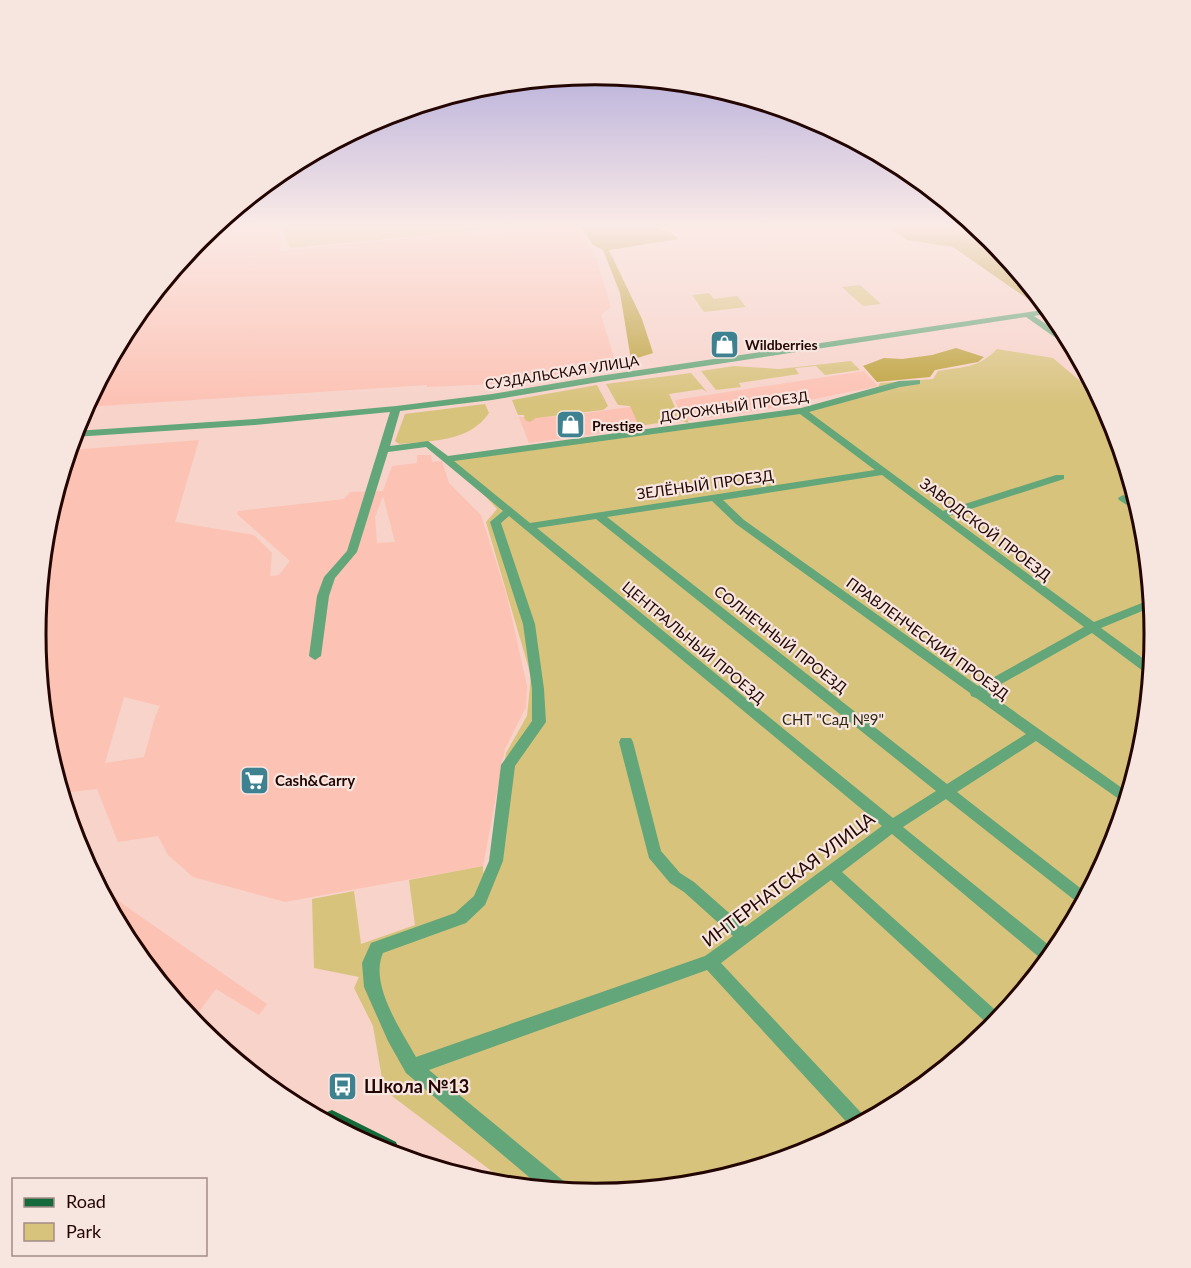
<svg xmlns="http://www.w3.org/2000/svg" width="1191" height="1268" font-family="Lato,sans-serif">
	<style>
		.built { fill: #fcc2b4; fill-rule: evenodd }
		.green { fill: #d8c37d }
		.forest { fill: #bea33e }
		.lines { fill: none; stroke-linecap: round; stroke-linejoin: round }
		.street { fill: #63a679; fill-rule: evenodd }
		.primary { fill: #156a3c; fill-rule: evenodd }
		.labels { text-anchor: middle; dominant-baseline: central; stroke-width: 4.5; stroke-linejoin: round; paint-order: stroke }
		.far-poi-label { font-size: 14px; font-weight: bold; fill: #230602; stroke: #f7e5e0; text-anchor: start }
		.far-street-label { font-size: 14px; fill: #230602; stroke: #f7e5e0 }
		.street-label { font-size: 15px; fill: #230602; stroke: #f7e5e0 }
		.park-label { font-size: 15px; fill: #2f2913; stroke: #f7e5e0 }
		.poi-label { font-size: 15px; font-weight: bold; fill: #230602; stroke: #f7e5e0; text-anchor: start }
		.near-street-label { font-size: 18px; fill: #230602; stroke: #f7e5e0 }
		.near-poi-label { font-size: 18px; font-weight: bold; fill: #230602; stroke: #f7e5e0; text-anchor: start }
		.rim { fill: none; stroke: #230602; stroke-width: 3 }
	</style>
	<rect width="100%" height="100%" fill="#f7d3ca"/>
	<g class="built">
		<polygon points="215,226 279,226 281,251 471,232 473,236 578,227 596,258 611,307 601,315 616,364 589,373 494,384 427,387 427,385 85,407 130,323 200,238"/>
		<polygon points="864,371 878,386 756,411 683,421 675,400"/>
		<polygon points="636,406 643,427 529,443 519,417 566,416"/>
		<path d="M 199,440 L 175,522 L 254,535 L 272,553 L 270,576 L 279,575 L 290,561 L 237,514 L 238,511 L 344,499 L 350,492 L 383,491 L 392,466 L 417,463 L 417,455 L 431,455 L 432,462 L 442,461 L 449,483 L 481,515 L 507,596 L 527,686 L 526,707 L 505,749 L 483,866 L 285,902 L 193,877 L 168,855 L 158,836 L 118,842 L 97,789 L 62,793 L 47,743 L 36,634 L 47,525 L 70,450 ZM 383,496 L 395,542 L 377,543 L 375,517 ZM 124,697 L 160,706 L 155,717 L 144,757 L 105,763 Z"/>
		<polygon points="85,861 101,885 124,905 267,1004 259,1015 216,989 194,1018 190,1017 130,945"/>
	</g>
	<g class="green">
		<polygon points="281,226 521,226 290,248"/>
		<polygon points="860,285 881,304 863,306 842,287"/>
		<polygon points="709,293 714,299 737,296 746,307 704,312 692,295"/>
		<path d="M 997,349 L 1053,358 L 1086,386 L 1084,387 L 1101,399 L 1113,420 L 1144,525 L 1155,634 L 1144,743 L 1112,848 L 1061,945 L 991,1030 L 906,1099 L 809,1151 L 704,1183 L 595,1193 L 510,1185 L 384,1090 L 373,1026 L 354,988 L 359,977 L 314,968 L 312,899 L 354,891 L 361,944 L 415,925 L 409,880 L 483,866 L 483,873 L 490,862 L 506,753 L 527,716 L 531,676 L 486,522 L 497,509 L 452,460 L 824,406 L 876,392 L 880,383 L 933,379 L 938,371 C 962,367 979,368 997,349 Z"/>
		<polygon points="851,361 860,370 825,375 816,366 795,368 799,374 739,383 741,387 716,390 701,371 734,366 779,369"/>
		<polygon points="691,373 707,392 702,389 669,394 681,420 687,419 689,423 678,420 639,426 630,406 618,405 606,384"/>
		<polygon points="597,385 608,406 603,410 536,418 530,422 525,420 524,415 518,415 512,400"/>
		<path d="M 485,404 L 489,413 C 470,442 430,441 399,444 L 395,441 L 405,414 Z"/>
	</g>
	<g class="forest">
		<polygon points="581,226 658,226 652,227 671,233 679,239 609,250 642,319 653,353 631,360 620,293 603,250 593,245"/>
		<polygon points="887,226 976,226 991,239 1042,301 1032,302 953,247 907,240"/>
		<polygon points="956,348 984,357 978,362 935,370 930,377 877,382 863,366 884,358 902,359 932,355"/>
	</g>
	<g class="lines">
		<g class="street">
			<path d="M 1049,309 L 1052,313 L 1034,316 L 1070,340 L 1074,348 L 1070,348 L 1026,317 L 599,382 L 492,400 L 400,411 L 390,446 L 428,441 L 448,456 L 801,408 L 899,381 L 920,380 L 920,384 L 900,387 L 809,412 L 943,511 L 1056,475 L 1064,475 L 1064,479 L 949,516 L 1094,622 L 1152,599 L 1152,607 L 1101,628 L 1152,665 L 1151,675 L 1147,674 L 1092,633 L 987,692 L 1129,793 L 1126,804 L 1036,741 L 957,792 L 1088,894 L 1082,906 L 946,799 L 903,827 L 1056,951 L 1046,963 L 892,834 L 842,872 L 1002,1016 L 992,1028 L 831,880 L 721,963 L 868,1120 L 852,1128 L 707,970 L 429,1070 L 566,1183 L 569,1190 L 542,1188 L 406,1073 L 388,1041 L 364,987 L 362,963 L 371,943 L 455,913 L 474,896 L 489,861 L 501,765 L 532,721 L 532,689 L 523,624 L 490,522 L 503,511 L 426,447 L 388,452 L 357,552 L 335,578 L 329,596 L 321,656 L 315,660 L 309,656 L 317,596 L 324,577 L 347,551 L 390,412 L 255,425 L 74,437 L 75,431 L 255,419 L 396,406 L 492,394 L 599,376 ZM 800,414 L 875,470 L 530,523 L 454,461 ZM 882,475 L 1084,627 L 978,686 L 744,520 L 723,500 ZM 712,501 L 736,524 L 970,693 L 971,696 L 976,698 L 1026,734 L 947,784 L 607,517 ZM 509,516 L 882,826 L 745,927 L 694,882 L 680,873 L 661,851 L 633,742 L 631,738 L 621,738 L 619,742 L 649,858 L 670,883 L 684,892 L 733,936 L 705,956 L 416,1057 C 401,1030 369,984 383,953 L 466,923 L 485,905 L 503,861 L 515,766 L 546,722 L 544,689 L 535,624 L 501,523 ZM 596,519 L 936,791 L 893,818 L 537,528 Z"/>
			<polygon points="1123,495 1137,503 1140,511 1135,510 1119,500 1118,498"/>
		</g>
		<polygon class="primary" points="332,1110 396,1142 400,1152 398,1156 381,1151 321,1118 322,1114"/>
	</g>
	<linearGradient id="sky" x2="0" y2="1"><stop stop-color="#9d99d7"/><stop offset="0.56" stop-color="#fbebe7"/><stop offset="1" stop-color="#fbebe7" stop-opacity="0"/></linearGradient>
	<rect width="1191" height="403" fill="url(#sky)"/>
	<defs>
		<symbol id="shop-square" viewBox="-11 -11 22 22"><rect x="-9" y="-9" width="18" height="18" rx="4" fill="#3e8291" stroke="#f7e5e0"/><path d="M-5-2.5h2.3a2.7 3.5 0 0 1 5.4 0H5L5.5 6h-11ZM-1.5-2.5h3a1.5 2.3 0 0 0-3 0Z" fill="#fff"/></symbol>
		<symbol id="supermarket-square" viewBox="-11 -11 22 22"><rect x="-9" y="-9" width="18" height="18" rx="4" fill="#3e8291" stroke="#f7e5e0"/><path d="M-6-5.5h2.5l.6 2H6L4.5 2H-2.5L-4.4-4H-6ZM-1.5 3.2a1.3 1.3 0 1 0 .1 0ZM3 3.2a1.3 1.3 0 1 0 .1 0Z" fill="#fff"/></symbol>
		<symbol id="bus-square" viewBox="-11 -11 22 22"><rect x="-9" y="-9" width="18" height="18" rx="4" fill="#3e8291" stroke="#f7e5e0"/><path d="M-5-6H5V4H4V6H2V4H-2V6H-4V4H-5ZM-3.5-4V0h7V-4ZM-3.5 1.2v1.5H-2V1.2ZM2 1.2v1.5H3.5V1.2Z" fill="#fff"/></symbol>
	</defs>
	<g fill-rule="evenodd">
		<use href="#shop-square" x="708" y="328" width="33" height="33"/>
		<use href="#shop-square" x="554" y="408" width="33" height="33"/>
		<use href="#supermarket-square" x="238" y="764" width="33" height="33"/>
		<use href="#bus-square" x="326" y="1070" width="33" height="33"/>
	</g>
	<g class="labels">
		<g class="far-poi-label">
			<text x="745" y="344">Wildberries</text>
			<text x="592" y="425">Prestige</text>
		</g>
		<g class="far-street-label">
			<text transform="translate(562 372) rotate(-9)">СУЗДАЛЬСКАЯ УЛИЦА</text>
			<text transform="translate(734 406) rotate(-8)">ДОРОЖНЫЙ ПРОЕЗД</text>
		</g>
		<g class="street-label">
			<text transform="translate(705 484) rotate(-8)">ЗЕЛЁНЫЙ ПРОЕЗД</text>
			<text transform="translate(986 529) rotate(37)">ЗАВОДСКОЙ ПРОЕЗД</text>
			<text transform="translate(928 638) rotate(36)">ПРАВЛЕНЧЕСКИЙ ПРОЕЗД</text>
			<text transform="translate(781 639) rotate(38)">СОЛНЕЧНЫЙ ПРОЕЗД</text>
			<text transform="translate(694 642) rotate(40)">ЦЕНТРАЛЬНЫЙ ПРОЕЗД</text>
		</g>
		<g class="park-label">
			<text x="833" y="719">СНТ "Сад №9"</text>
		</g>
		<g class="poi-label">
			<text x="275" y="780">Cash&amp;Carry</text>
		</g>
		<g class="near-street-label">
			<text transform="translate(788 879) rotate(-37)">ИНТЕРНАТСКАЯ УЛИЦА</text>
		</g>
		<g class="near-poi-label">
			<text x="364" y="1086">Школа №13</text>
		</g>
	</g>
	<path d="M0 0H1191V1268H0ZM46 634a549 549 0 1 1 1098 0a549 549 0 1 1-1098 0Z" fill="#f7e5e0" fill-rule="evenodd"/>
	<path class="rim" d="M46 634a549 549 0 1 1 1098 0a549 549 0 1 1-1098 0Z"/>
	<rect x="12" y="1178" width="195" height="78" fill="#f7e5e0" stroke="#a28c87" stroke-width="1.5"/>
	<rect x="24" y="1198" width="30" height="9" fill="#156a3c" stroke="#a28c87" stroke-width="1.5"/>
	<text x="66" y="1208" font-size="18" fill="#230602">Road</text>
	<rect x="24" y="1223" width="30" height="18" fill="#d8c37d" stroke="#a28c87" stroke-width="1.5"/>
	<text x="66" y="1238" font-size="18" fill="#230602">Park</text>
</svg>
